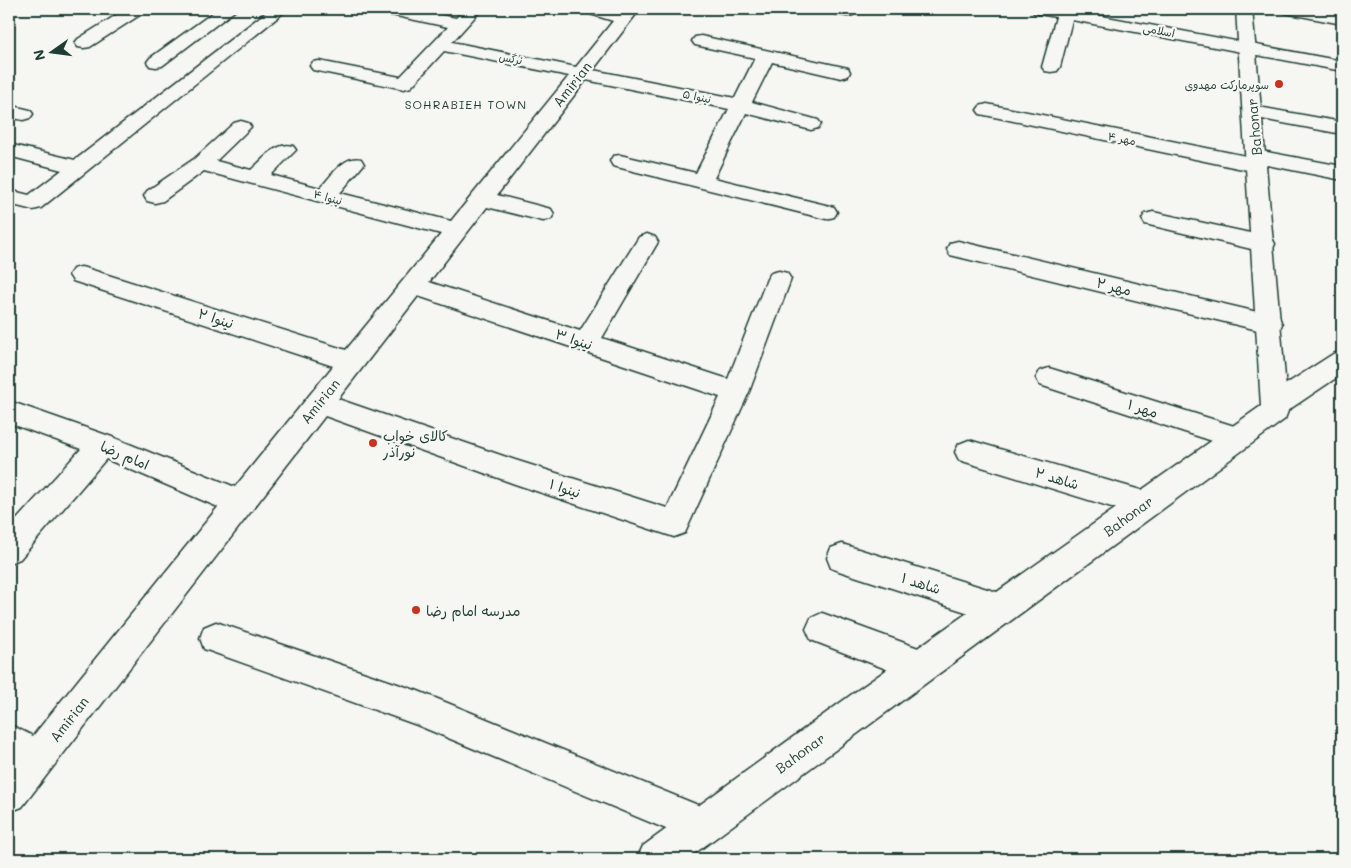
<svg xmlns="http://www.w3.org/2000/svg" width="1351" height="868" font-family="Mali,'Playpen Sans Arabic',sans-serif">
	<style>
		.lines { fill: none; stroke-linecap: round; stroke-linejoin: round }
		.street-casing { stroke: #1f3d34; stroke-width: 3 }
		.secondary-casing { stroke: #1f3d34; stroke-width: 3 }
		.street { fill: #f6f6f2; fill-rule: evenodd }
		.secondary { fill: #f6f6f2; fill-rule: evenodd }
		.poi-dot { fill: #c8321e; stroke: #f6f6f2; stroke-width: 2 }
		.labels { text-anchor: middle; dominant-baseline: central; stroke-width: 4.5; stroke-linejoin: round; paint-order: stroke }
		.far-street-label { font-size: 11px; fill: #1f3d34; stroke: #f6f6f2 }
		.far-poi-label { font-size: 11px; fill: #1f3d34; stroke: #f6f6f2; text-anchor: end }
		.far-neighbourhood-label { font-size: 12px; letter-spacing: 1px; fill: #1f3d34; stroke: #f6f6f2 }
		.street-label { font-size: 14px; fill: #1f3d34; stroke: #f6f6f2 }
		.poi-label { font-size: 14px; fill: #1f3d34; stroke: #f6f6f2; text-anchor: start }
	</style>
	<rect width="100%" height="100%" fill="#f6f6f2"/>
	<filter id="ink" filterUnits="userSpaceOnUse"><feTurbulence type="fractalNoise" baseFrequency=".02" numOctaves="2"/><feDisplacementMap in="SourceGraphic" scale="10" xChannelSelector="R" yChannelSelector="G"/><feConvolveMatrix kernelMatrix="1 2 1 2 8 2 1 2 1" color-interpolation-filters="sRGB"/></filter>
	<g filter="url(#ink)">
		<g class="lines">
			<defs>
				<g id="street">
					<polygon points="126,9 145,9 143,13 90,47 84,48 78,47 75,43 78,39"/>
					<polygon points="218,9 237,9 162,66 156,67 150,66 147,62 150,58"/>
					<polygon points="270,9 288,9 41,208 33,210 9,204 9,190 29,195 62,170 9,156 9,144 75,160"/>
					<path d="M 380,9 L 411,9 L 456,18 L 465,9 L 482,9 L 452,42 L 576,67 L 613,21 L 587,13 L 585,9 L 609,9 L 620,12 L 623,9 L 640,9 L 593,70 L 735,98 L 755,58 L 695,45 L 692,41 L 695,37 L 701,36 L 848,68 L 850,72 L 848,76 L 841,78 L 772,62 L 752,102 L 818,120 L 821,124 L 818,128 L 811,130 L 746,113 L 714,178 L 834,207 L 837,212 L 834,217 L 826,219 L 613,166 L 610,161 L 613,156 L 620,155 L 696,173 L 729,109 L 586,80 L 497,195 L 551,209 L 554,214 L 551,219 L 543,221 L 487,207 L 429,282 L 580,331 L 639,237 L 647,234 L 655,237 L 658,242 L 602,338 L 728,379 L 767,279 L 771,273 L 779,271 L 787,273 L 791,279 L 749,392 L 685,533 L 674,537 L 515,484 L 325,416 L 22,807 L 9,812 L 9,766 L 11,762 L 9,761 L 9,724 L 33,736 L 218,507 L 106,459 L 20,559 L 9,563 L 9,528 L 81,449 L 9,423 L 9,401 L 112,437 L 235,487 L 333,366 L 73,281 L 69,275 L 73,269 L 81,267 L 89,269 L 346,350 L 441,234 L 204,171 L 163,201 L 155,203 L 147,201 L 144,196 L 147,191 L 194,159 L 234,123 L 241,121 L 248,123 L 251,127 L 216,161 L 251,170 C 263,160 276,141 293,146 L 296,150 L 271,175 L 320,188 C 332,176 343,155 361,159 L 364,164 L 340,193 L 451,221 L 569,76 L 444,51 L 411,87 L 404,89 L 313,70 L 310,66 L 313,62 L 319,61 L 400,77 L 448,27 L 382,13 ZM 418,296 L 720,397 L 667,508 L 515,460 L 338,399 Z"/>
					<polygon points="828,9 854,9 855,11 853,15 847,16 830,13"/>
					<polygon points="1032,9 1075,9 1075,11 1342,61 1342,71 1072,20 1060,67 1057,71 1051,72 1045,71 1042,67 1056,17 1034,13"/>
					<polygon points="1283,9 1316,9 1342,14 1342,24 1285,13"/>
					<polygon points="987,104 1246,156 1249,152 1256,150 1342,166 1342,180 1267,165 1264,170 1257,172 980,114 977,110 980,106"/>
					<polygon points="9,105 30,110 33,114 30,118 23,120 9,117"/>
					<polygon points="1253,106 1342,122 1342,134 1246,116 1243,112 1246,108"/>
					<polygon points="1153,212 1264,236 1272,238 1275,244 1272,250 1264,252 1145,224 1142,219 1145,214"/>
					<polygon points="958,241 1270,315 1279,317 1282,324 1279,331 1270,333 950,255 947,249 950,243"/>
					<polygon points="1342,351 1342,374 1284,413 1275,416 1266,413 1262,405 1266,397 1333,354"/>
					<polygon points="1049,368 1247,430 1251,438 1247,446 1237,449 1040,385 1036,378 1040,371"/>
					<polygon points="969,440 1144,491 1154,495 1159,504 1154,513 1144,517 959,460 955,452 959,444"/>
					<polygon points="842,544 1000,593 1011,597 1016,608 1011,619 1000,623 842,572 831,568 827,558 831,548"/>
					<polygon points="822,613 932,653 937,665 932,677 920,682 811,640 806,629 811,618"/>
					<polygon points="216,622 418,691 715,812 721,825 715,838 702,844 417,725 204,649 200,638 204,627"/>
				</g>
				<polygon id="secondary" points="1236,9 1252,9 1288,411 1285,419 687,859 637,859 643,846 855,692 1261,406"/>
			</defs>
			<use href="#street" class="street-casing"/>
			<use href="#secondary" class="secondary-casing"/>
			<use href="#street" class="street"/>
			<use href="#secondary" class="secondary"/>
		</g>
	</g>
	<g class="poi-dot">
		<circle cx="1279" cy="84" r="5"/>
		<circle cx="373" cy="443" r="5"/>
		<circle cx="416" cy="610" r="5"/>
	</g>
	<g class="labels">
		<g class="far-street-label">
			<text transform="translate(1159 30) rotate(11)">اسلامی</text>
			<text transform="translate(511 58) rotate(11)">نرگس</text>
			<text transform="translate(697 96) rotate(12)">نینوا ۵</text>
			<text transform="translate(1122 138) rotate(11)">مهر ۴</text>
			<text transform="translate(328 197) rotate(15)">نینوا ۴</text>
		</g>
		<g class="far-poi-label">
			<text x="1269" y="84">سوپرمارکت مهدوی</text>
		</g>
		<g class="far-neighbourhood-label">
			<text x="466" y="104">SOHRABIEH TOWN</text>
		</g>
		<g class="street-label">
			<text transform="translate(572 84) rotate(-52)">Amirian</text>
			<text transform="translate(1254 127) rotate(-95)">Bahonar</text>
			<text transform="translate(1114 286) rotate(14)">مهر ۲</text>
			<text transform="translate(216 318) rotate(18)">نینوا ۲</text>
			<text transform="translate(574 339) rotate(18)">نینوا ۳</text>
			<text transform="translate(320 401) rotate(-51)">Amirian</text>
			<text transform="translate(1143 408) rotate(18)">مهر ۱</text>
			<text transform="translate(125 455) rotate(23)">امام رضا</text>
			<text transform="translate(1057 478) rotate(17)">شاهد ۲</text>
			<text transform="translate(565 488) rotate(18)">نینوا ۱</text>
			<text transform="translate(1128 516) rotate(-36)">Bahonar</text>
			<text transform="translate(921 583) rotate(18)">شاهد ۱</text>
			<text transform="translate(69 719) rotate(-52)">Amirian</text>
			<text transform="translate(800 753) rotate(-36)">Bahonar</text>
		</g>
		<g class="poi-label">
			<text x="383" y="435">کالای خواب<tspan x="383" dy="16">نورآذر</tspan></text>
			<text x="426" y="610">مدرسه امام رضا</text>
		</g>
	</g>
	<rect width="1351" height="868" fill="none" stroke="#f6f6f2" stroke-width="30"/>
	<rect x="15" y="15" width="1321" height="838" fill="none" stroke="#1f3d34" stroke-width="2" filter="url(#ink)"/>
	<g transform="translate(52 52) rotate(256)" stroke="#f6f6f2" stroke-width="4" paint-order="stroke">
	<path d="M0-4L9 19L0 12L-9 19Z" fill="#1f3d34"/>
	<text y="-8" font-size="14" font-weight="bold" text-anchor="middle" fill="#1f3d34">N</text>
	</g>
</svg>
